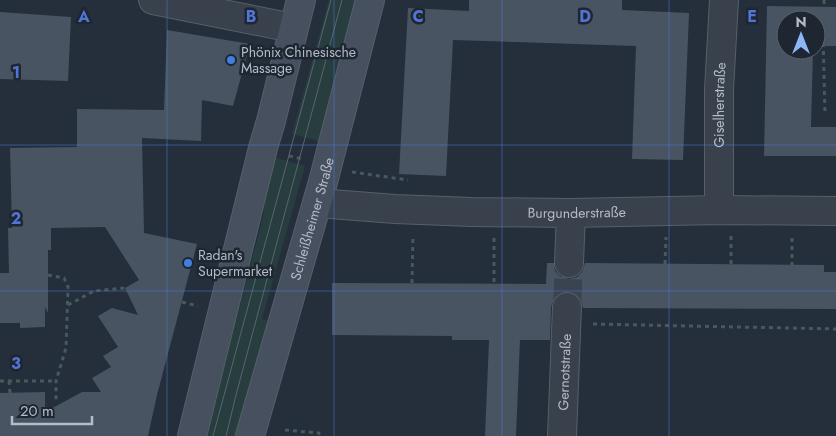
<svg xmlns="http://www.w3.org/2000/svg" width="836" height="436" font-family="Jost,sans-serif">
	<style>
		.green { fill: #273d3e }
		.building { fill: #485462 }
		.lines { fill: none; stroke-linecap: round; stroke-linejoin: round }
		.street-tunnel { stroke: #394450; stroke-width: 28; stroke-dasharray: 28 14; stroke-linecap: butt }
		.street-casing { stroke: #565f6a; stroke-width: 30 }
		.secondary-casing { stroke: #565f6a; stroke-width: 30 }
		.path { stroke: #465a5c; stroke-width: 3; stroke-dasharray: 4 4; stroke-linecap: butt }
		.street { stroke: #38414c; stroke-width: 28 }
		.secondary { stroke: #46505f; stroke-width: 28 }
		.tram { stroke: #5a6573; stroke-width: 1 }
		.grid { fill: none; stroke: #5274d2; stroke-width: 1; stroke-opacity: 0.55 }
		.shop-dot { fill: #3f7fe0; stroke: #1d2631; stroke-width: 2 }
		.labels { text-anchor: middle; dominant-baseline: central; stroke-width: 5; stroke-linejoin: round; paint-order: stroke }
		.poi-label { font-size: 14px; fill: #b3bcc7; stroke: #1d2631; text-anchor: start }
		.street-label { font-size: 14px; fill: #b3bcc7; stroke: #1d2631 }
		.grid-label { font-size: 16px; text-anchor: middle; font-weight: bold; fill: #5274d2; stroke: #1d2631; stroke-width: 5; stroke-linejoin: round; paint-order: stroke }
	</style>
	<rect width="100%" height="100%" fill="#242f3b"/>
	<g class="green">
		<polygon points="329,0 357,0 337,71 322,142 292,134"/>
		<polygon points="274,157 305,166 262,319 272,322 237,436 206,436 263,217 268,183"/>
	</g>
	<g class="building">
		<polygon points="469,0 622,0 622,10 689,13 683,160 632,159 636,46 453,40 446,176 399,174 408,8 469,11"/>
		<polygon points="767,6 836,7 836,46 816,46 816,20 786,20 786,50 813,50 811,127 836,127 836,156 764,156"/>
		<polygon points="0,12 71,17 68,81 0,79"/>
		<polygon points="167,30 250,44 233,106 202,100 201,141 142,138 144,233 197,244 157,395 148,436 0,436 0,393 45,392 45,412 82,392 101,392 92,378 111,367 103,356 118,347 98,316 112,308 138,315 125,288 139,280 105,227 51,228 51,250 48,250 48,313 45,307 45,327 20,328 20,323 0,323 0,273 9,273 8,228 12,228 10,148 77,147 77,109 164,110"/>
		<polygon points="547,263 554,263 555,271 560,276 569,279 577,277 582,272 585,263 824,265 824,272 836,272 836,309 583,308 581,300 576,294 568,291 560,293 554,298 551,307 550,340 520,340 516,436 485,436 489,340 452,340 452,336 332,335 332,283 546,284"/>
	</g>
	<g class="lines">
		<polyline class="street-tunnel" points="567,307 569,263"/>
		<defs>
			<g id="street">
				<polyline points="153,0 293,28"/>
				<path id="s1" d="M 318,203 L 395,209 L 471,212 L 571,213 L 719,210 L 836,211"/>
				<path id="s2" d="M 719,210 L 719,90 L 724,0"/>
				<polyline points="569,263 571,213"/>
				<path id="s3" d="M 562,436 L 567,307"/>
			</g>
			<g id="secondary">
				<polyline points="192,436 263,148 271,121 301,0"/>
				<path id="s4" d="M 250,436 L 323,182 L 370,0"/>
			</g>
		</defs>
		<use href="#street" class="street-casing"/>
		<use href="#secondary" class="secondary-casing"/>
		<g class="path">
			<polyline points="824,0 824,7"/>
			<polyline points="823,35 825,115"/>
			<polyline points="289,156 303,159"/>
			<polyline points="352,172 408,180"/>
			<polyline points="731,236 731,264"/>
			<polyline points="494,238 494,284"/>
			<polyline points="792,238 792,265"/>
			<polyline points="665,264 666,237"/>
			<polyline points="48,275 64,278 68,287 66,348 56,381 56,400"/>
			<polyline points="412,283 413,235"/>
			<polyline points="182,302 198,306"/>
			<polyline points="68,305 94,291 125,288"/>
			<polyline points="593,324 836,329"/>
			<polyline points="0,381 56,381"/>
			<polyline points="9,381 10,393"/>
			<polyline points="285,430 319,433 318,436"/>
		</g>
		<use href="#street" class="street"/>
		<use href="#secondary" class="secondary"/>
		<g class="tram">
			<polyline points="213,436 331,0"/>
			<polyline points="226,436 236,395 342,0"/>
		</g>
	</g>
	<path class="grid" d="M 167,0 L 167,436M 334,0 L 334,436M 502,0 L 502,436M 669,0 L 669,436M 0,145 L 836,145M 0,291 L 836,291"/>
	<g class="shop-dot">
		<circle cx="231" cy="60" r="5"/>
		<circle cx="188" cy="263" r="5"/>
	</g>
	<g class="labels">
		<g class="poi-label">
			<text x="241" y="52">Phönix Chinesische<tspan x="241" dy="16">Massage</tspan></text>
			<text x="198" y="255">Radan's<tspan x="198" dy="16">Supermarket</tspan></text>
		</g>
		<g class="street-label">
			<text stroke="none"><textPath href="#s2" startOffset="105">Giselherstraße</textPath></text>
			<text stroke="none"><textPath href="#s1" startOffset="259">Burgunderstraße</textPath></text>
			<text stroke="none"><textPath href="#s4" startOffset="226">Schleißheimer Straße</textPath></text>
			<text stroke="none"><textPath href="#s3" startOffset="64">Gernotstraße</textPath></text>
		</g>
	</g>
	<g class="grid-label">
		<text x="84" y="22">A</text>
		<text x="251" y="22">B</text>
		<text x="418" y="22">C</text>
		<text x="585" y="22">D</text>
		<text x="752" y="22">E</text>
		<text x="16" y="78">1</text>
		<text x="16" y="224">2</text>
		<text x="16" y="369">3</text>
	</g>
	<g transform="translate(801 35)"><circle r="24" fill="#1d2631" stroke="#59626d"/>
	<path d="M0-4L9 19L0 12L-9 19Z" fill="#8cb7f4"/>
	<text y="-8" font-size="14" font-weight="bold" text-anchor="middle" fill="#b3bcc7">N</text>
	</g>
	<path d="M12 416v8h80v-8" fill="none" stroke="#b3bcc7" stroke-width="2.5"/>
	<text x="20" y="416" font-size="15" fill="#b3bcc7" stroke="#1d2631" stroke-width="4" paint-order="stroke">20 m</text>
</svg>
